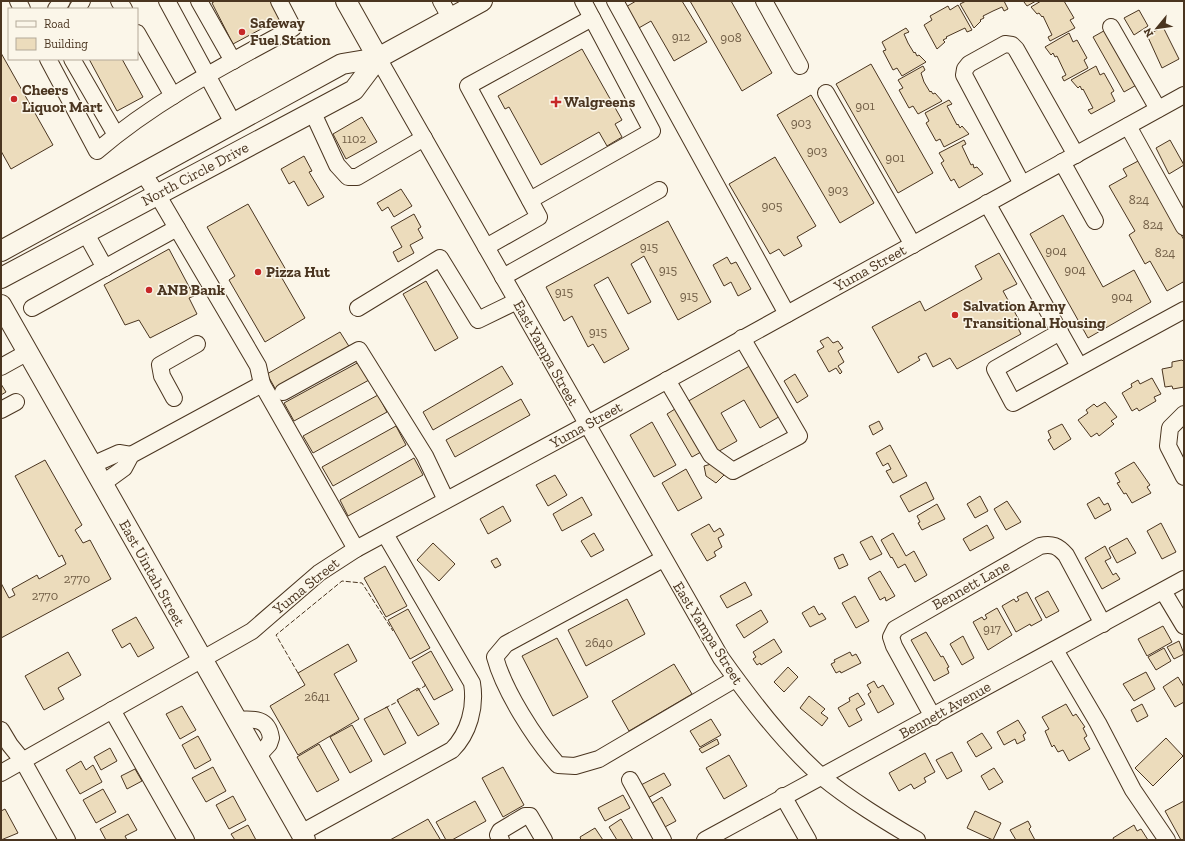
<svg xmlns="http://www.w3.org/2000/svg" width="1185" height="841" font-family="'Zilla Slab',serif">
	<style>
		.building { fill: #ecdcbc; stroke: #4a3520 }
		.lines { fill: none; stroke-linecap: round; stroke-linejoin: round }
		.minor-casing { stroke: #4a3520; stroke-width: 18 }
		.major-casing { stroke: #4a3520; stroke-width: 22 }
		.minor { stroke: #fbf6e9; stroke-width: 16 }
		.major { stroke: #fbf6e9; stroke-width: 20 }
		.fence { stroke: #4a3520; stroke-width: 1; stroke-dasharray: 5 2; stroke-linecap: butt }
		.poi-dot { fill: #c62828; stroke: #fbf6e9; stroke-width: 1.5 }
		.labels { text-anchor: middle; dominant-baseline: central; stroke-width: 3; stroke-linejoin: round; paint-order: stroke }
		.number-label { font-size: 13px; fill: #725f47 }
		.poi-label { font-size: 15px; font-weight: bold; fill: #4a3520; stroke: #fbf6e9; text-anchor: start }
		.street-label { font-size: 15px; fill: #4a3520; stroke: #fbf6e9 }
	</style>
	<rect width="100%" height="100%" fill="#fbf6e9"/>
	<g class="building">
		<polygon points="215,1 271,1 280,19 233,44 212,3"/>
		<polygon points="636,1 682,1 707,42 674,61 651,21 637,29 624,8"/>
		<polygon points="690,1 731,1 772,73 742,91"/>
		<polygon points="966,1 1004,1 1008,9 1004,11 1002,7 993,11 983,16 984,18 980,20 981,21 974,28 960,4"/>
		<polygon points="1026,1 1036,1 1027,6 1024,2"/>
		<polygon points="1041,1 1064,1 1074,18 1070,20 1075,28 1050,41 1048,37 1052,35 1043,16 1042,17 1039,13 1037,14 1031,7"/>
		<polygon points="958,5 972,30 967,32 965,28 946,37 947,38 943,40 945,42 937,49 924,25 932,20 930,16 948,6 950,10"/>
		<polygon points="1139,10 1148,26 1134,35 1124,18"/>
		<polygon points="1163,27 1179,59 1162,68 1147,35"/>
		<polygon points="906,28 909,32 904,34 908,43 914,53 915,52 917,56 919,55 926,62 902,76 897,68 893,70 883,51 886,50 882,42"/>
		<polygon points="1109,28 1140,83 1124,92 1093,37"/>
		<polygon points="1069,33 1073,42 1077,40 1087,58 1084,60 1088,68 1064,81 1062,77 1066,75 1057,56 1055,57 1053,53 1051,55 1045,47"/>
		<polygon points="582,49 622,120 615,124 622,137 607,146 599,132 541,165 509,107 505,109 498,96"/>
		<polygon points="1,53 53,145 11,169 1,151"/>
		<polygon points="89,59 122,59 143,97 117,111"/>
		<polygon points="871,64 933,173 898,193 836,84"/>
		<polygon points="923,66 925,70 921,73 924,82 930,92 931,91 933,94 935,93 942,101 918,114 913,106 909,108 899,90 903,88 898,80"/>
		<polygon points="1096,66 1100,75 1104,73 1114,91 1111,93 1115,101 1091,114 1088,110 1093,108 1083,89 1082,90 1080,86 1078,88 1071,80"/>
		<polygon points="811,95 874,203 840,223 777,115"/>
		<polygon points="949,100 952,104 947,106 957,125 958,124 960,128 962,126 969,134 944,147 940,139 936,141 926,123 929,121 925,113"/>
		<polygon points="362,117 377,142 346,159 333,134"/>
		<polygon points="964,140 966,144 962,146 971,165 973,164 974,168 977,167 983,174 959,188 954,179 951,181 941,163 944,161 939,153"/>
		<polygon points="1170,140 1184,165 1169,174 1156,148"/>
		<polygon points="304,156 312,171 309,172 324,197 308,206 294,181 289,184 281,169"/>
		<polygon points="775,157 816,226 797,237 802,246 784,256 779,249 770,254 729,184"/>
		<polygon points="1140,160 1184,240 1184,285 1183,282 1167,291 1150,261 1145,264 1129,235 1135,231 1109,186 1127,176 1123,169"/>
		<polygon points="401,189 412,206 394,217 388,207 382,211 377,203"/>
		<polygon points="248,204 286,270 279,273 305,318 265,342 229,280 235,276 207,227"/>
		<polygon points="414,214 421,227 418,229 423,238 410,245 414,253 398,262 393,252 402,247 391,227"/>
		<polygon points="1063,215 1103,287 1134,270 1151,302 1088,338 1030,234"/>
		<polygon points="668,221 711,302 678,320 644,256 631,264 651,302 628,314 608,277 594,285 629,349 604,363 593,344 588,347 572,316 564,321 546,287"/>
		<polygon points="169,249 194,296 189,298 197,314 150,338 139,320 125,325 104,285"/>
		<polygon points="999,253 1017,284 1003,291 1019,320 1015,322 1021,334 957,369 950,358 933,367 926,353 918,357 920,360 898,373 872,327 920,301 925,311 982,279 975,266"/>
		<polygon points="727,257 731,264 736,262 751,289 738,296 731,282 724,286 713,265"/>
		<polygon points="426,281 458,338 435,351 403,294"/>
		<polygon points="340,332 350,348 276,390 267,374"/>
		<polygon points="828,337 833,343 838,341 843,348 838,351 844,362 838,366 842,372 840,374 836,368 829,372 817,351 824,347 820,341"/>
		<polygon points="1182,360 1184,362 1184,387 1173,389 1172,386 1165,387 1162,369 1172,367 1172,362"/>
		<polygon points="359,362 369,380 294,421 284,403"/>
		<polygon points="753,364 782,415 760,428 744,400 721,413 737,441 714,454 685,403"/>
		<polygon points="502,366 513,384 433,430 423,412"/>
		<polygon points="795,374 808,396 797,403 784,381"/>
		<polygon points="1152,378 1161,394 1154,397 1156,401 1139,411 1137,408 1132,411 1122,393 1132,387 1131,384 1138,380 1140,384"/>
		<polygon points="1,384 6,392 1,395"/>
		<polygon points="378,395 387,412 313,453 303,436"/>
		<polygon points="521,399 530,415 455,457 446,440"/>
		<polygon points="1105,402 1117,417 1111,421 1114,424 1099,436 1097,433 1091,437 1078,420 1088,413 1086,410 1094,404 1097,407"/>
		<polygon points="675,409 701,452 692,457 667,414"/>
		<polygon points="879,421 883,429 873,435 869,426"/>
		<polygon points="652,422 676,465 654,477 630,435"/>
		<polygon points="1062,424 1071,439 1054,450 1048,440 1051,438 1048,431"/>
		<polygon points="396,426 406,445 333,486 322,467"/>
		<polygon points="890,445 907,476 893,483 886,471 891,469 888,463 883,466 876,453"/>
		<polygon points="414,458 423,475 348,516 340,500"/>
		<polygon points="45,460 82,525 75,530 83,543 90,540 111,579 1,638 1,583 9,598 15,595 12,589 37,575 39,579 66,564 62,555 59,557 15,476"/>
		<polygon points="1134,462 1150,485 1147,487 1151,493 1132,503 1126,493 1124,494 1117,483 1120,482 1115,473"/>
		<polygon points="715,463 726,473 716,483 706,476 704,466"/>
		<polygon points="686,469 702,498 678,511 662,483"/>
		<polygon points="555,475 567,495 548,506 536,485"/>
		<polygon points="926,482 934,499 909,512 900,496"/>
		<polygon points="980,496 988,511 975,518 967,504"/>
		<polygon points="582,497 592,515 562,531 553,514"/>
		<polygon points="1099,497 1104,505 1108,503 1111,510 1095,519 1087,504"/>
		<polygon points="1007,501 1021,522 1006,530 994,509"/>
		<polygon points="937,504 945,519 922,530 918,523 920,522 917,516"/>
		<polygon points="503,506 511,521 488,534 480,519"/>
		<polygon points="1161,523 1176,552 1162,559 1147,531"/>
		<polygon points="709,524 714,532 720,528 724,535 718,538 722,547 714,552 716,556 707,561 691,534"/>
		<polygon points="987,525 994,538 970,551 963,539"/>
		<polygon points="594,533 604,550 591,557 581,541"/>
		<polygon points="893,533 906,556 914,551 927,575 915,582 905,564 898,568 892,557 891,558 881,540"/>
		<polygon points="872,536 882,554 870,560 860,542"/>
		<polygon points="1127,538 1136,553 1117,563 1109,548"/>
		<polygon points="433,543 455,564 439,581 417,560"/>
		<polygon points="1105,546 1111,558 1105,561 1113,575 1116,573 1120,579 1102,589 1085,558"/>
		<polygon points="843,554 848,565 839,569 834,558"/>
		<polygon points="497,558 501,565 495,568 491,561"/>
		<polygon points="385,566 407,606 386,617 364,578"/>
		<polygon points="880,571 895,596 886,601 885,597 880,600 868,578"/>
		<polygon points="745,582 752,595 727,608 720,596"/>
		<polygon points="1048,591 1059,611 1046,618 1035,598"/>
		<polygon points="1027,592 1042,620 1031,626 1030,624 1016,632 1002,606 1014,599 1016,602 1019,600 1017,597"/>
		<polygon points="855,596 869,621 856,628 842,603"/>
		<polygon points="627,599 645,634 586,666 568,630"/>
		<polygon points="814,606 819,615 822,613 826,619 810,627 802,613"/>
		<polygon points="997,608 1012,635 988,650 973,622 982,617 984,620 987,618 985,615"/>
		<polygon points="408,609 430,648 410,659 388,620"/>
		<polygon points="761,610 768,622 744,638 736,625"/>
		<polygon points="136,617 154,648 138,657 130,643 122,648 112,630"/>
		<polygon points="1163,626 1172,642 1147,656 1138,639"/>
		<polygon points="926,632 941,657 943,656 949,667 947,668 949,673 934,681 911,640"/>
		<polygon points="963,636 974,658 962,665 950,644"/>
		<polygon points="557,638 588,697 553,716 522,656"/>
		<polygon points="774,639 782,652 761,665 760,663 757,665 753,659 756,657 753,652"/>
		<polygon points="1179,641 1184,654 1174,659 1167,647"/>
		<polygon points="348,644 357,661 334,674 359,719 298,755 270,706 305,685 298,673"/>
		<polygon points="1164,648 1171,661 1156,670 1148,657"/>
		<polygon points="431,651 453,690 434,700 412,662"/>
		<polygon points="68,652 81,675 58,688 64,699 44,710 25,676"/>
		<polygon points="850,652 852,656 856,654 861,663 841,673 840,671 836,673 831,664 835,662 834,660"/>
		<polygon points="674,664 692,694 629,731 612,701"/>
		<polygon points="788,667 798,677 784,692 774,682"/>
		<polygon points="1146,672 1155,689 1134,701 1123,684"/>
		<polygon points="1178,677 1184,687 1184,702 1175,707 1163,687"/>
		<polygon points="874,681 878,688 883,685 894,704 878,713 868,694 871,692 867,685"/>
		<polygon points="418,688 439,724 418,736 397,700"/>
		<polygon points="858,693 865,704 856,709 862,720 849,727 838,708 850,701 849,698"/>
		<polygon points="809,696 825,709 821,713 828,718 822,726 800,708"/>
		<polygon points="1066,704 1073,716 1076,714 1085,727 1083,728 1087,736 1084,738 1090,749 1069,761 1063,750 1058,752 1054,745 1052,747 1045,731 1049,729 1042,717"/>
		<polygon points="1142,704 1148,716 1137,722 1131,710"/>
		<polygon points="182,706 196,730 180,739 166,714"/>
		<polygon points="387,707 406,743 384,755 364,719"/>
		<polygon points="711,719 721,735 700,747 690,731"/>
		<polygon points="1018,720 1026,733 1023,735 1025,740 1017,744 1015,739 1004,745 997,732"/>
		<polygon points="352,725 372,761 350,773 330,737"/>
		<polygon points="982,733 992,748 976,757 967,742"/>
		<polygon points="198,736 211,760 195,769 182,745"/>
		<polygon points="1166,738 1183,756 1153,786 1135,768"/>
		<polygon points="717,739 719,744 702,753 699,749"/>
		<polygon points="319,744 339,780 317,792 297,757"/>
		<polygon points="110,748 117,761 101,770 94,757"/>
		<polygon points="952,752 962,771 947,779 936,760"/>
		<polygon points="925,753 935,772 924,778 926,782 914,789 911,784 899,791 889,773"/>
		<polygon points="729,755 747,786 724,799 706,768"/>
		<polygon points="81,761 86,770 93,765 102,782 80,794 66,770"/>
		<polygon points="213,767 226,791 206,802 192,778"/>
		<polygon points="503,767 524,805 503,817 482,778"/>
		<polygon points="994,768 1003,782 989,790 981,776"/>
		<polygon points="135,769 142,781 127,789 121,776"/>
		<polygon points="664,773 671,785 646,799 639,786"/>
		<polygon points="103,789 116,812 96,823 83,800"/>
		<polygon points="623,795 630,808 605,821 598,808"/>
		<polygon points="233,796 246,820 229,829 216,805"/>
		<polygon points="662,797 676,821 663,828 649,805"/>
		<polygon points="475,801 486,821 452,840 446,840 436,822"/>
		<polygon points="1184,801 1184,840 1181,840 1165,811"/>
		<polygon points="5,809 18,833 1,840 1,811"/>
		<polygon points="975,811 1001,823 993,840 967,828"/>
		<polygon points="128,814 137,830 125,836 127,840 106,840 100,829"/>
		<polygon points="428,819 440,839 438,840 390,840"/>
		<polygon points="621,819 633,840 617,840 609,827"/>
		<polygon points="1028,821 1031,827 1029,829 1035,840 1016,840 1010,830"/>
		<polygon points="248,825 256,840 235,840 231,834"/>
		<polygon points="1134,825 1137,831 1141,829 1148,840 1114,840 1113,838"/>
		<polygon points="595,828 603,840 581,840 580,837"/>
	</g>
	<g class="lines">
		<defs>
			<g id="minor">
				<polyline points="18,1 22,9"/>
				<polyline points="119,1 124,9"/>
				<polyline points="167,1 233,123"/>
				<polyline points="199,1 233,61"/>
				<polyline points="441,1 451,19"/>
				<polyline points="615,1 787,314"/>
				<polyline points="764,1 800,66"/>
				<polyline points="56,9 62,1"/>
				<polyline points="77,9 82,1"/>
				<polyline points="1111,27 1158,109"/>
				<polyline points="137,33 173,96"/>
				<path d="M 378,58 L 721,658 C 751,700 783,742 821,776 C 850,800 885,821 917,840"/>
				<path d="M 48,59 L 97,151 C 155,101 225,65 293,28 L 279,1"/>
				<polyline points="72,59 116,135"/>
				<polyline points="826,93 913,245"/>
				<polyline points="313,113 337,165 348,177 357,177 424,138"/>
				<polyline points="1128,126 1184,227"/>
				<polyline points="1062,162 1095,221"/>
				<polyline points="1022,184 964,75 965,69 969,64 1005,44 1012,45 1016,49 1076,155"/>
				<polyline points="530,200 652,131 583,1"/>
				<polyline points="987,203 1079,366"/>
				<polyline points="85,232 105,268"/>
				<polyline points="486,247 539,217 468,86 592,18"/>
				<polyline points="503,277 659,190"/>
				<polyline points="32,308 177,228"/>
				<polyline points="358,308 440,258 478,320 517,301"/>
				<polyline points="1060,332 995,369 1013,403 1184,310"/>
				<polyline points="1,367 28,352"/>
				<polyline points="667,380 711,455 733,471 799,436 742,338"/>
				<polyline points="262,384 356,549"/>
				<polyline points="283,392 359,350 425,456 446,500"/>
				<polyline points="174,398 162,376 160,365 197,344"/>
				<polyline points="1,410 16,402"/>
				<polyline points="1184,414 1170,428 1168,446 1184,477"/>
				<polyline points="92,465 119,453 131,455"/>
				<polyline points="102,484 124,468 131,455 262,384 258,366 157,194 143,173"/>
				<path d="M 663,559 L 506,644 L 495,657 C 504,691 535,739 558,765 L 575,766 L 599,759 L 735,679"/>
				<polyline points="1163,591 1184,626"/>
				<polyline points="1055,650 1098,723 1133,790 1167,840"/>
				<polyline points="112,710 186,840"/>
				<path d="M 933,717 L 894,646 L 891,637 L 895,629 L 1040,546 C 1052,543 1058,546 1066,555 L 1103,624"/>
				<path d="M 236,720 C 253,719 268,717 271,738 L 269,744 L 257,757"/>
				<polyline points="1,730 10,745 23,761 67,840"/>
				<polyline points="1,773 238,639 252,631 319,573 356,549 586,425 1184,95"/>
				<polyline points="630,780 663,840"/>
				<polyline points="783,796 808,840"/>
				<path d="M 301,833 L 452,750 C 469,733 476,707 472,683 L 385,534"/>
				<polyline points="501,840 498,835 500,831 525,816 530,816 544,840"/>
				<polyline points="705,840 1184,579"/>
			</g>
			<g id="major">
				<polyline points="346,1 378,58"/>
				<polyline points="1,251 342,64 378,58 482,1"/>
				<polyline points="1,278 354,90 378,58"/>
				<polyline points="1,305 305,840"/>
			</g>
		</defs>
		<use href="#minor" class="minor-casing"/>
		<use href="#major" class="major-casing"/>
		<use href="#minor" class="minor"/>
		<use href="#major" class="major"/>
		<g class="fence">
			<polyline points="298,673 276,635 342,581 362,583 393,631"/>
			<polyline points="416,691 425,686 425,684"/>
			<polyline points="385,708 399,701"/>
		</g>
	</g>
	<g class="poi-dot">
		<circle cx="242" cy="32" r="4"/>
		<circle cx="14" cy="99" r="4"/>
		<path d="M554 96h4v4h4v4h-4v4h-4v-4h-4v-4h4z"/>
		<circle cx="258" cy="272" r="4"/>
		<circle cx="149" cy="290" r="4"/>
		<circle cx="955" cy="315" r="4"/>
	</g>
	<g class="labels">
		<g class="number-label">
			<text x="681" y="36">912</text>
			<text x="731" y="37">908</text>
			<text x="865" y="105">901</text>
			<text x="801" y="122">903</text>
			<text x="354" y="138">1102</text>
			<text x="817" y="150">903</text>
			<text x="895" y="157">901</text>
			<text x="838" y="189">903</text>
			<text x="1139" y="199">824</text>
			<text x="772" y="205">905</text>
			<text x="1153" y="224">824</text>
			<text x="649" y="246">915</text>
			<text x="1056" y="250">904</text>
			<text x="1165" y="252">824</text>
			<text x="668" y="269">915</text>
			<text x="1075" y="269">904</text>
			<text x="564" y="291">915</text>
			<text x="689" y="295">915</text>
			<text x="1122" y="296">904</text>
			<text x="598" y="331">915</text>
			<text x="77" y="578">2770</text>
			<text x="45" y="595">2770</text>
			<text x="992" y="628">917</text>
			<text x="599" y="642">2640</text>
			<text x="317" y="696">2641</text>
		</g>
		<g class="poi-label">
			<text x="250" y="23">Safeway<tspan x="250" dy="17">Fuel Station</tspan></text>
			<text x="22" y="90">Cheers<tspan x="22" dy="17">Liquor Mart</tspan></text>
			<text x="564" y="102">Walgreens</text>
			<text x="266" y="272">Pizza Hut</text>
			<text x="157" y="290">ANB Bank</text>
			<text x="963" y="306">Salvation Army<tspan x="963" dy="17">Transitional Housing</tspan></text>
		</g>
		<g class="street-label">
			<text transform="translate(195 174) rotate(-28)">North Circle Drive</text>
			<text transform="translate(870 268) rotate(-29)">Yuma Street</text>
			<text transform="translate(546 353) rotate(61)">East Yampa Street</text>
			<text transform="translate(586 425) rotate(-29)">Yuma Street</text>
			<text transform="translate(152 573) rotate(61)">East Uintah Street</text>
			<text transform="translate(971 585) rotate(-29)">Bennett Lane</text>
			<text transform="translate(306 586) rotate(-39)">Yuma Street</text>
			<text transform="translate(708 633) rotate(58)">East Yampa Street</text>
			<text transform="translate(945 710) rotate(-29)">Bennett Avenue</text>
		</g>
	</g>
	<rect width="1185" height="841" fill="none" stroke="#4a3520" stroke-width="4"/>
	<rect x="8" y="8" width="130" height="52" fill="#fbf6e9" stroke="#b4a999"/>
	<rect x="16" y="21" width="20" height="6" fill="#fbf6e9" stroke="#b4a999"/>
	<text x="44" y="28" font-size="12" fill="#4a3520">Road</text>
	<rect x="16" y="38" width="20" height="12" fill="#ecdcbc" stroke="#b4a999"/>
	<text x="44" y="48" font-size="12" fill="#4a3520">Building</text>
	<g transform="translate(1157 28) rotate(241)" stroke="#fbf6e9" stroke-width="3" paint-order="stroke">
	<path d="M0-3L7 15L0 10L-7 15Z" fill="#4a3520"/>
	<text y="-6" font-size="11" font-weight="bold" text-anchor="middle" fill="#4a3520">N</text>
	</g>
</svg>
